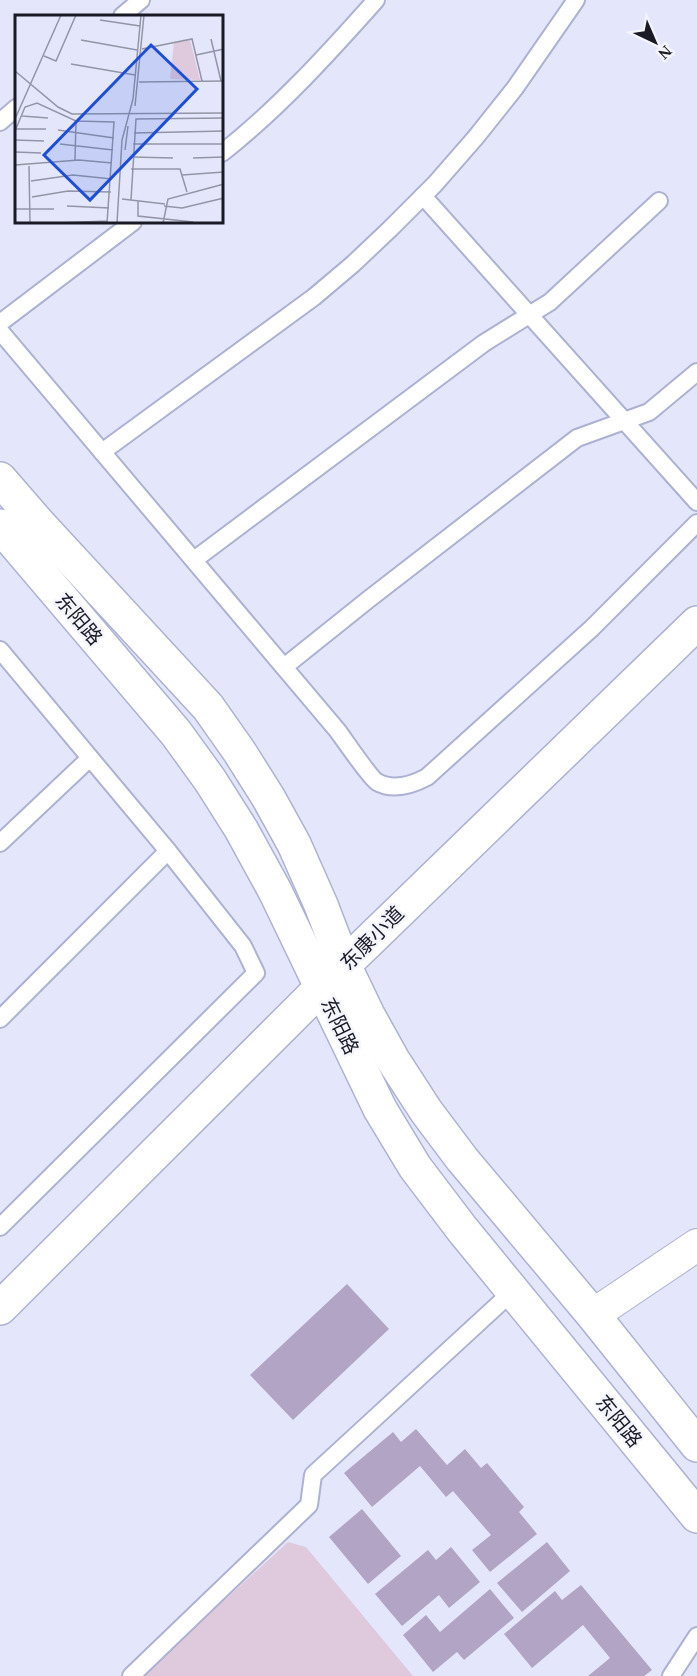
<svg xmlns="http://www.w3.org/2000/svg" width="697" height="1676" font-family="'Times New Roman','Noto Sans SC',serif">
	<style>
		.green { fill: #dfc9dc }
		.building { fill: #b2a4c4 }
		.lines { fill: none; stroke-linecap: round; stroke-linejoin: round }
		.service-casing { stroke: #adb1d2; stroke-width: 20 }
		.minor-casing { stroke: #adb1d2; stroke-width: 34 }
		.tertiary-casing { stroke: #adb1d2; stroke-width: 36 }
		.secondary-casing { stroke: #adb1d2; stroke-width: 36 }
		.service { stroke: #fff; stroke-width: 16 }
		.minor { stroke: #fff; stroke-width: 32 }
		.tertiary { stroke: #fff; stroke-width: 33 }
		.secondary { stroke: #fff; stroke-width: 33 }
		.labels { text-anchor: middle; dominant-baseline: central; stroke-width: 4.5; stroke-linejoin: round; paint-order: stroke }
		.street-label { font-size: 20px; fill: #191a26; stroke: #f4f5fc }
		.inset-road { fill: none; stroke: #9395a6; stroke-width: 1.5 }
		.view { fill: #1d4ed8; fill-opacity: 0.15; stroke: #1d4ed8; stroke-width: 3 }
		.inset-edge { fill: none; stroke: #191a26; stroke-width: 3 }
	</style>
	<rect width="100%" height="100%" fill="#e4e7fc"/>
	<polygon class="green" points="288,1542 306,1547 413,1676 142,1676"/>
	<g class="building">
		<polygon points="347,1284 389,1329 293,1420 250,1375"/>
		<polygon points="416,1429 447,1465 465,1449 481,1468 487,1463 524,1507 519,1512 537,1534 490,1572 472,1550 491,1535 453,1491 446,1497 420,1466 372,1507 344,1473 393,1432 401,1442"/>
		<polygon points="362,1509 401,1556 368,1584 329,1537"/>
		<polygon points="547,1542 570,1571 522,1612 497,1583"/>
		<polygon points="451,1547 480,1582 449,1608 439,1595 402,1626 375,1594 428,1550 436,1560"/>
		<polygon points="581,1585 652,1670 644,1676 588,1676 610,1658 583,1625 532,1668 504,1634 555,1591 562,1600"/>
		<polygon points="490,1589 514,1618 464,1660 457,1652 433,1672 403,1635 426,1615 440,1632"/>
	</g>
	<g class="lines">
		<defs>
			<g id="service">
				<polyline points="122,16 141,0"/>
				<polyline points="0,122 16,108"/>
				<path d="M 222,153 C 279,108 328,54 376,0"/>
				<polyline points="423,196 697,502"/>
				<polyline points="0,323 133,222"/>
				<path d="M 0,331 L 337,730 C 344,739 370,778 377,782 C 393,791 412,785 427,777 L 592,628 L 697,523"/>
				<polyline points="102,452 314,297 353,264 390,229 435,184 476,137 515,88 576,0"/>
				<polyline points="194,560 484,343 550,302 659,201"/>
				<polyline points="0,650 168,851 243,946 256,973 0,1227"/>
				<polyline points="284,667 369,599 577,438 649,412 697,372"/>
				<polyline points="0,843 90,758"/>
				<polyline points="0,1019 168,851"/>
				<polyline points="131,1676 309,1505 313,1475 513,1291"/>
				<polyline points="671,1676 697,1636"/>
			</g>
			<polyline id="minor" points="593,1315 697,1245"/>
			<polyline id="tertiary" points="0,1308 344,965 697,623"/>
			<g id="secondary">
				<polyline points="0,479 39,524 208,707 239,751 268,797 294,844 321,905 344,965 368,1015 393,1060 426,1111 462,1159 593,1315 697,1445"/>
				<polyline points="0,526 176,733 210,780 241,829 275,891 380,1109 415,1167 462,1229 697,1516"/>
			</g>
		</defs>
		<use href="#service" class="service-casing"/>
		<use href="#minor" class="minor-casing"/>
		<use href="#tertiary" class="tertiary-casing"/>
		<use href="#secondary" class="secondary-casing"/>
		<use href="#service" class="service"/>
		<use href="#minor" class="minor"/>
		<use href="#tertiary" class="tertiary"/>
		<use href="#secondary" class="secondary"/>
	</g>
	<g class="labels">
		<g class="street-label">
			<text transform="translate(79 619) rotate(50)">东阳路</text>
			<text transform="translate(372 938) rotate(-45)">东康小道</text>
			<text transform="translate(340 1026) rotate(64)">东阳路</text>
			<text transform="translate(619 1421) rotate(51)">东阳路</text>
		</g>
	</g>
	<g transform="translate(15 15)">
		<rect width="208" height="208" fill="#e4e7fc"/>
		<path d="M 175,25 L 185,65 L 155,64 L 159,28 Z" fill="#dfc9dc"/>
		<path class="inset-road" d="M 85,5 L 125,11M 196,24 L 206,66M 66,25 L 122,35M 127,34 L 177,24 L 187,66M 181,40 L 209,34M 29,41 L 41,46 L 61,0M 56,49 L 120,60M 0,56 L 43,92 L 57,99 L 209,98M 124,67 L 209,66M 120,91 L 129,0M 7,101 L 33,103M 0,104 L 46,0M 1,114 L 31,114M 43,115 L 99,123M 0,116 L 10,92 L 22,88 L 61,106 L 99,107 L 92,208M 119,118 L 209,116M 0,125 L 29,126M 45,129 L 98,135M 118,129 L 209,129M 110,135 L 113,111M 0,137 L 26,138M 117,142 L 158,143M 178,143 L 209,142M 60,145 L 61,106M 0,150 L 64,145 L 97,148M 14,151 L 15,208M 116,154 L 165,154 L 172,177M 167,160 L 209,157M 16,166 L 58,160 L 97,164M 17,182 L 53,176 L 96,177M 107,184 L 150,189M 116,185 L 121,104 L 209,103M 123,186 L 123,201 L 178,207M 52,191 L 94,193M 149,191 L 167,193 L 209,183M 0,194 L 39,194M 43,208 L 92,206M 102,208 L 107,125 L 118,84 L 126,0M 148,208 L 153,184 L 209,169"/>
		<path class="view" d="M 136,30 L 182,74 L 75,185 L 29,140 Z"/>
		<rect width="208" height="208" class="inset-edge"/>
	</g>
	<g transform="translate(655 42) rotate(136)" stroke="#f4f5fc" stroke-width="4.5" paint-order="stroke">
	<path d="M0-4.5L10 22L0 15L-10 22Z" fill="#191a26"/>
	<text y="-9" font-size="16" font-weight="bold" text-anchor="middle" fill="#191a26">N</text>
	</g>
</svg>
